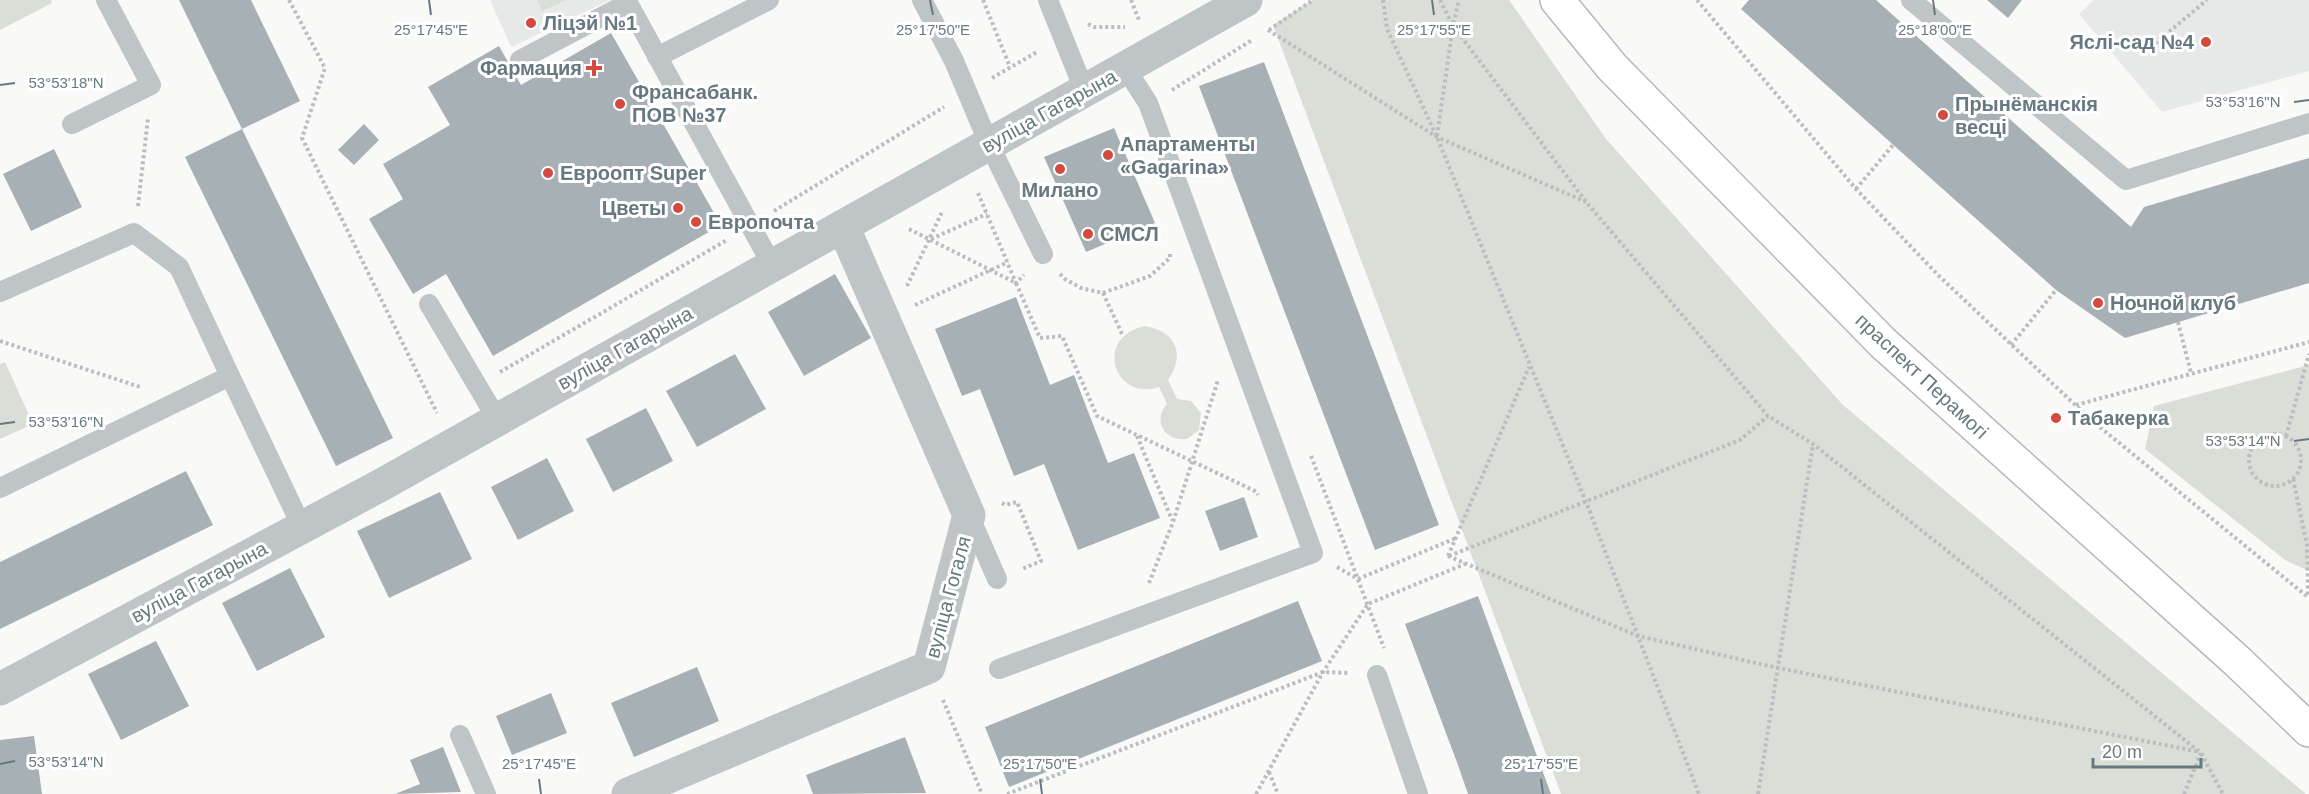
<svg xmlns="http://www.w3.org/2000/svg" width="2309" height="794" font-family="Helvetica,sans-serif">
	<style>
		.built { fill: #e7e9e8 }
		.green { fill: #daded7 }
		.building { fill: #a7b0b4 }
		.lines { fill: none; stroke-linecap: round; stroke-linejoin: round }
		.primary-casing { stroke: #b3b9bc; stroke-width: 36 }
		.path { stroke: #babec0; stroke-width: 4; stroke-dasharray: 3 3; stroke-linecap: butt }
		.service { stroke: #bfc5c7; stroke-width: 20 }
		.minor { stroke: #bfc5c7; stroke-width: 33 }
		.primary { stroke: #fff; stroke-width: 33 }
		.ticks { fill: none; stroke: #677980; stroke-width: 2 }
		.poi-dot { fill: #d34a3e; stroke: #fff; stroke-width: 2 }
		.labels { text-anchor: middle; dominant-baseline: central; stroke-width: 6; stroke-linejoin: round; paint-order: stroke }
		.poi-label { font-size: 20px; font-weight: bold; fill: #677980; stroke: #fff; text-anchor: start }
		.street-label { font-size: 20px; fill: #677980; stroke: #fff }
		.ticks-label { font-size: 15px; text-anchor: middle; fill: #677980; stroke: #fff; stroke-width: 6; stroke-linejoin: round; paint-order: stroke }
	</style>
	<rect width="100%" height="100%" fill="#f9f9f8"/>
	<g class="built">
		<polygon points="490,0 610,0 511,47"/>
		<polygon points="2093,0 2309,0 2309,71 2162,112 2079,14"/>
	</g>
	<g class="green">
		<polygon points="0,0 51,0 52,3 0,30"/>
		<polygon points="537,0 567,0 542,11"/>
		<polygon points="1313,0 1509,0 1606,139 1843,405 2306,794 1561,794 1273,25"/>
		<path d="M 1145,326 C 1176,331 1186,355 1168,380 L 1177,399 L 1191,401 L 1201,413 L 1199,430 L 1187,439 C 1165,442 1152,421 1167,404 L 1159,387 C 1114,402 1093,337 1145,326 Z"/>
		<polygon points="5,362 33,424 0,439 0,364"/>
		<polygon points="2309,365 2309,571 2285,560 2145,449 2154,406"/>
	</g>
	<g class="building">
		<polygon points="179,0 251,0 300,101 242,129"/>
		<polygon points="1749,0 1876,0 2131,227 2144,207 2309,158 2309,283 2125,338 2056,290 1741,9"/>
		<polygon points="1987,0 2022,0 2008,18"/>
		<polygon points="611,33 721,225 493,356 446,274 413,294 369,219 403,199 383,164 450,125 428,87 499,46 521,85"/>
		<polygon points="1264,62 1439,525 1375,550 1199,86"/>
		<polygon points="364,124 379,140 354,165 338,150"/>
		<polygon points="1114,128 1155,223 1086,252 1044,157"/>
		<polygon points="242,129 393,438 336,466 185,157"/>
		<polygon points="54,149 82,207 31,231 3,174"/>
		<polygon points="835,274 871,338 804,376 768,312"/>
		<polygon points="1016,297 1050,385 1074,375 1108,463 1134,453 1160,518 1078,550 1044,464 1014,476 980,389 962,396 935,329"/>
		<polygon points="735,354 766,409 697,447 666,391"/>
		<polygon points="646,408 673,461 613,492 586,439"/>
		<polygon points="547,458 574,511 518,540 491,487"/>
		<polygon points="186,471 213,525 0,629 0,562"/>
		<polygon points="440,492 472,559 389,598 357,531"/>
		<polygon points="1244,497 1258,537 1220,551 1205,511"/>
		<polygon points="290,568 325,637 257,671 222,603"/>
		<polygon points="1478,596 1551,794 1468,794 1458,765 1405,624"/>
		<polygon points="1298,601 1322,661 1009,787 985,727"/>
		<polygon points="156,641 189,706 121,740 88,674"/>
		<polygon points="697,667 719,721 634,757 611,703"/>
		<polygon points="551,693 567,733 512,755 496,716"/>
		<polygon points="34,736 42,794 0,794 0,740"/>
		<polygon points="905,737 926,793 813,794 806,775"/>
		<polygon points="443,747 461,792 395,794 420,784 410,760"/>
	</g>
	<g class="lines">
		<defs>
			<polyline id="primary" points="1557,0 1612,67 1883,343 2237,661 2309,730"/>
		</defs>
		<use href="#primary" class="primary-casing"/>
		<g class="path">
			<polyline points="289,0 325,68 302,138 437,413"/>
			<polyline points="983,0 1010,67"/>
			<polyline points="1131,0 1139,20"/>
			<polyline points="1383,0 1387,29 1437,137 1586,502 1699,794"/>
			<polyline points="1440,0 1453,26 1587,203 1768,416 1813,444 2201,753 2223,794"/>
			<polyline points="1697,0 1856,189 1938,275 2090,419 2309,598"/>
			<polyline points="1088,24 1094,27 1125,27"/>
			<polyline points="1268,30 1437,137 1586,202"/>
			<polyline points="1269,30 1313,0"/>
			<polyline points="2146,51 2207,0"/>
			<polyline points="992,78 1037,52"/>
			<polyline points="1172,90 1252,40"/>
			<polyline points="1437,136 1453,26 1459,0"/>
			<polyline points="1856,189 1893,145"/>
			<polyline points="978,193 1016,283 1024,275"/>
			<polyline points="138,206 148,118"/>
			<polyline points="774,211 944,107"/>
			<polyline points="909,229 1016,283 1040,338 1062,336 1097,416 1257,492 1258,495"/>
			<polyline points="931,239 987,214"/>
			<polyline points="1060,274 1065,279 1081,288 1103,293 1150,276 1170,258 1170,252"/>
			<polyline points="907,286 942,212"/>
			<polyline points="1103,293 1123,336"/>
			<polyline points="915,305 1008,262"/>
			<polyline points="2178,322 2191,373"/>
			<polyline points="0,341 140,387"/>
			<polyline points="2011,345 2056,290"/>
			<polyline points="500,372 727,240"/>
			<polyline points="2076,405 2309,342"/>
			<circle cx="2275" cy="460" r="26"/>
			<polyline points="1137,436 1172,520"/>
			<polyline points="2286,436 2309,354"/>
			<polyline points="1311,456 1384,648"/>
			<polyline points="2293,479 2307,545 2308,597"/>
			<polyline points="1002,503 1005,505 1017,502 1041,561 1022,569"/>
			<polyline points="1448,556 1638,636 1778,668 2200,752"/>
			<polyline points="1448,556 1529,367"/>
			<polyline points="1449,556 1740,440 1768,416"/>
			<polyline points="1337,567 1358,579"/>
			<polyline points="1358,579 1456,538"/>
			<polyline points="1149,583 1173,522 1218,380"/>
			<polyline points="943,700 982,794"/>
			<polyline points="1269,772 1278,794"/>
			<polyline points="1007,794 1323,672 1349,673"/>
			<polyline points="1256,794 1323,672 1368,604 1465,564"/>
			<polyline points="1758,794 1813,444"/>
			<polyline points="2184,794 2201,753"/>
		</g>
		<g class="service">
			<polyline points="922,0 954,61 989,144 1043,254"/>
			<polyline points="1048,0 1085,92"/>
			<polyline points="1911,0 2126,180 2309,123"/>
			<polyline points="657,57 769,0"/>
			<polyline points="520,60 628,3 772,265"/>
			<polyline points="72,124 151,85 106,0"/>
			<polyline points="0,292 134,233 179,267 230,376 0,488"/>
			<polyline points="429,304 497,419"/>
			<polyline points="230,376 302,527"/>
			<polyline points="969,515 997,579"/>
			<polyline points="999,669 1313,553 1148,103 1126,69"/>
			<polyline points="1377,675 1418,794"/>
			<polyline points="460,735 486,794"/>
		</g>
		<g class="minor">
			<polyline points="0,689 383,484 1246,0"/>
			<polyline points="628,794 929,667 969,515 843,226"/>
		</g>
		<use href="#primary" class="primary"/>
	</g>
	<path class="ticks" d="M 429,0 L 431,15M 930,0 L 933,15M 1432,0 L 1434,15M 1933,0 L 1935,15M 0,85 L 15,83M 2294,102 L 2309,100M 0,424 L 15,422M 2294,441 L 2309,439M 0,764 L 15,761M 539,779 L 541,794M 1040,779 L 1042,794M 1541,779 L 1543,794"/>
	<g class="poi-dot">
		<circle cx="531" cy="23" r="6"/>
		<circle cx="2206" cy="42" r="6"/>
		<path d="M591 59h6v6h6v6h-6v6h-6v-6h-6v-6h6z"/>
		<circle cx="620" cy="104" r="6"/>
		<circle cx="1943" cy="115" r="6"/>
		<circle cx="1108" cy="155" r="6"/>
		<circle cx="1060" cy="169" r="6"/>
		<circle cx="548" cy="173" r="6"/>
		<circle cx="678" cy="208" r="6"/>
		<circle cx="696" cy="222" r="6"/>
		<circle cx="1088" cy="234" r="6"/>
		<circle cx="2098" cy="303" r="6"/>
		<circle cx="2056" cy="418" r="6"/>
	</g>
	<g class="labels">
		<g class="poi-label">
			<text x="543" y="23">Ліцэй №1</text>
			<text x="2194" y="42" text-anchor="end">Яслі-сад №4</text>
			<text x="582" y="68" text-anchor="end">Фармация</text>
			<text x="632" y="92">Франсабанк.<tspan x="632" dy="23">ПОВ №37</tspan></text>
			<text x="1955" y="104">Прынёманскія<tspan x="1955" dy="23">весці</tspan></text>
			<text x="1120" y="144">Апартаменты<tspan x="1120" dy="23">«Gagarina»</tspan></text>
			<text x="560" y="173">Евроопт Super</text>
			<text x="1060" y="190" text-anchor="middle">Милано</text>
			<text x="666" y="208" text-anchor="end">Цветы</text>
			<text x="708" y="222">Европочта</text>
			<text x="1100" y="234">СМСЛ</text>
			<text x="2110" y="303">Ночной клуб</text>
			<text x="2068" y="418">Табакерка</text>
		</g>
		<g class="street-label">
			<text transform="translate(1049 111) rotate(-29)">вуліца Гагарына</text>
			<text transform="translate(625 348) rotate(-29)">вуліца Гагарына</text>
			<text transform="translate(1922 376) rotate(43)">праспект Перамогі</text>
			<text transform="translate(199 582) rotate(-28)">вуліца Гагарына</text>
			<text transform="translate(948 597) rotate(-75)">вуліца Гогаля</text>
		</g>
	</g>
	<g class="ticks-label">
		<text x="431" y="35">25°17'45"E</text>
		<text x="933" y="35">25°17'50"E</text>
		<text x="1434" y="35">25°17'55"E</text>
		<text x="1935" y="35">25°18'00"E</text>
		<text x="66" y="88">53°53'18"N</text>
		<text x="2243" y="107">53°53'16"N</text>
		<text x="66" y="427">53°53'16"N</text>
		<text x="2243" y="446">53°53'14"N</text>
		<text x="66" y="767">53°53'14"N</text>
		<text x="539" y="769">25°17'45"E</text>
		<text x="1040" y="769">25°17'50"E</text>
		<text x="1541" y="769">25°17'55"E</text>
	</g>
	<path d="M2093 758v9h108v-9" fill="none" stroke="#677980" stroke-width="3"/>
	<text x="2102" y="758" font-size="18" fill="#677980" stroke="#ffffff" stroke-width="4.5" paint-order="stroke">20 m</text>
</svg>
